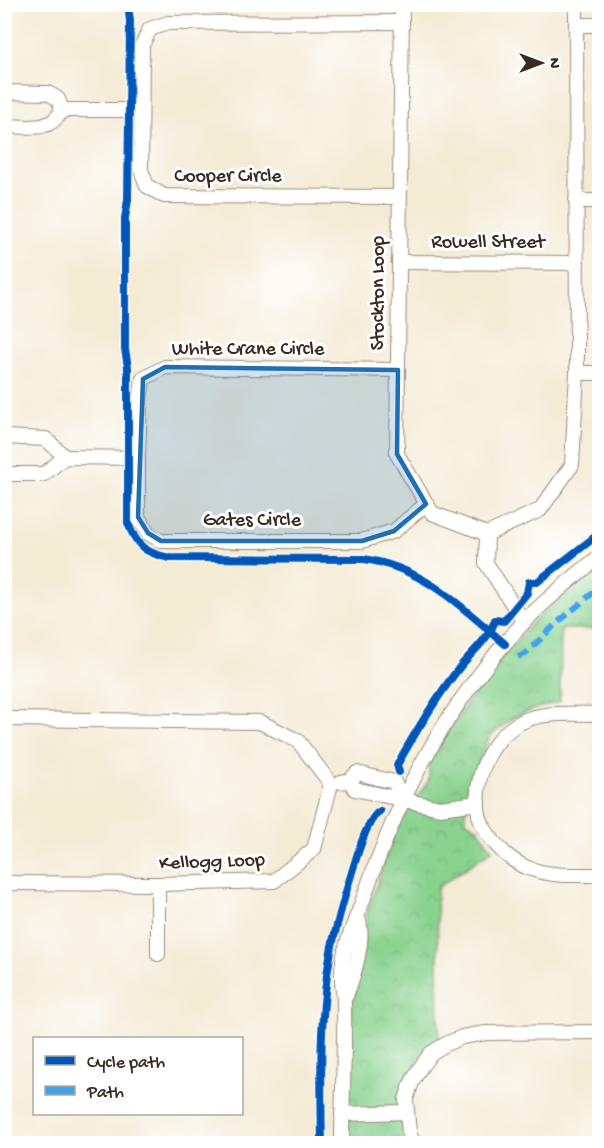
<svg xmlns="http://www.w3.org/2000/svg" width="604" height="1148" font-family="'Gochi Hand',sans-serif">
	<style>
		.park { fill: url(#park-crowns); stroke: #627e56; stroke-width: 1.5 }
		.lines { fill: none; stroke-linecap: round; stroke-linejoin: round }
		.minor-casing { stroke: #988a7a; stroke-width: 16 }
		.minor { stroke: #fff; stroke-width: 14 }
		.quiet { stroke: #3fa3ea; stroke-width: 6; stroke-dasharray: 12 6; stroke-linecap: butt }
		.cycleway-casing { stroke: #fff; stroke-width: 11 }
		.cycleway { stroke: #0057b8; stroke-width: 8 }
		.marked { fill: #1f6fb2; fill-opacity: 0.2; stroke: #1f6fb2; stroke-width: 4.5; stroke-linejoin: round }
		.labels { text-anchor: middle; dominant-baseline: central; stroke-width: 6; stroke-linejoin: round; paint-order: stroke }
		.street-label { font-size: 20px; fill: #3b2a1e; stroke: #fff }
	</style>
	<defs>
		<pattern id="park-crowns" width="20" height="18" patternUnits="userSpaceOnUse" patternTransform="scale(1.5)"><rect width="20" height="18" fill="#89d28e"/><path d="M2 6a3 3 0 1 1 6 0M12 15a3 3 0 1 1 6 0" fill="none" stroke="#77b47a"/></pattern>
	</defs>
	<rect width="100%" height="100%" fill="#fff"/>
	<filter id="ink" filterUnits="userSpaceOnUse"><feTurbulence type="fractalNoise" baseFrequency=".0167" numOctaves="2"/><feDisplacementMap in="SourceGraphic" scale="12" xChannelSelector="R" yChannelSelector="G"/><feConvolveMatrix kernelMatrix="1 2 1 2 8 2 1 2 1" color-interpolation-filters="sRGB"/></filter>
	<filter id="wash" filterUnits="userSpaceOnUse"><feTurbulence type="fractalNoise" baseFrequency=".008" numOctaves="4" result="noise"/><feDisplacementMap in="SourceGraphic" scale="24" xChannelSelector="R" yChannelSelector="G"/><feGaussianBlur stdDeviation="1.35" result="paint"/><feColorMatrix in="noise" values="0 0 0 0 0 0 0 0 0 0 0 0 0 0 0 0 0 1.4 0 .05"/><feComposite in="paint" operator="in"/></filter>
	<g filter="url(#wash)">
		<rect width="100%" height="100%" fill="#f4ebd5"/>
		<polygon class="park" points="599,566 599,629 561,629 560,702 537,708 513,718 490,736 467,790 465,820 478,828 492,850 437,888 439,1040 421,1055 410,1072 403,1090 404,1143 347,1144 347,1079 352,1001 363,948 367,913 395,829 429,780 429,759 485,676 535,620"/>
	</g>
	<g filter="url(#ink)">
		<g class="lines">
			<defs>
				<g id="minor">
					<polyline points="402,4 397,454 432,513 487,534 540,510 572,465 577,373 576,4"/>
					<polyline points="576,25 600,25"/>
					<path d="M 4,92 L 48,93 L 58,99 L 62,110 C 50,133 28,126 4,126"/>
					<polyline points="62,110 141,110"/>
					<polyline points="399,197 164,196 147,186 141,170 142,45 150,29 168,23 402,22"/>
					<polyline points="576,201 600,201"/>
					<polyline points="399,262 577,263"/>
					<polyline points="398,370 165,367 143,379 140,400 138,458 138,517 148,533 161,541 362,541 394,531 426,504"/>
					<polyline points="577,373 600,373"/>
					<polyline points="4,437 46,439 65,457"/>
					<polyline points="4,474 44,474 65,457 138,458"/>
					<polyline points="487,534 486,563 524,622"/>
					<path d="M 600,714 C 577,714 552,712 531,718 C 492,731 472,776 479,815 C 484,835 505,857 523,866 C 547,877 574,875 600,875"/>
					<polyline points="4,719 260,722 298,741 331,784 314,849 274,881 158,884 4,883"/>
					<polyline points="350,780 355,789 440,808 478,803"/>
					<polyline points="341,782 350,780 357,773 394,782 403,799"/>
					<polyline points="158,884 158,954"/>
					<path d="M 346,996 C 354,975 366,940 358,918"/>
					<polyline points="342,1114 406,1112"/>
					<path d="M 342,1144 C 342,1097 345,1050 344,1003 C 344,992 341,982 342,971 C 343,944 357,919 365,894 C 401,790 449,702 524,622 C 547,598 574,577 600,556"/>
					<polyline points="414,1144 409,1133 406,1099 412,1082 420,1068 431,1053 446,1044 462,1037 486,1033 600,1032"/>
				</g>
			</defs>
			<use href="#minor" class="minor-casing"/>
			<use href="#minor" class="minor"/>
			<polyline class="quiet" points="518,657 525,654 556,624 600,587"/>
			<defs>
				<g id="cycleway">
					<path d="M 128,4 L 130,21 L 128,200 L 125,218 L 125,349 L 128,367 L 128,523 C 137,547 145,553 170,558 L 364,559 C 426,569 460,606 505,644"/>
					<path d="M 399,772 L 397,765 C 415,733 434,701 456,672 C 468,655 489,640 495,620 L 504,621 L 527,593 L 529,582 L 537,582 L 600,533"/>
					<path d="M 322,1144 C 321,1081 319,1018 330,956 C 336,923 346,891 356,859 C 360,846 369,817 380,811"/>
				</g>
			</defs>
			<use href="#cycleway" class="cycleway-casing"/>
			<use href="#cycleway" class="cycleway"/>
		</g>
	</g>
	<path class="marked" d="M 165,367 L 398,370 L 397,454 L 426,504 L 394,531 L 362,541 L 161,541 L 148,533 L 138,517 L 143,379 Z"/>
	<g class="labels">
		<g class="street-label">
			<text x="228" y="177">Cooper Circle</text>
			<text x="488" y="243">Rowell Street</text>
			<text transform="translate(379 293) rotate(-90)">Stockton Loop</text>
			<text x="248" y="350">White Crane Circle</text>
			<text x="252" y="521">Gates Circle</text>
			<text transform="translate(212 863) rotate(-2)">Kellogg Loop</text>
		</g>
	</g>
	<rect width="604" height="1148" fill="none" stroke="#fff" stroke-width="24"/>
	<rect x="33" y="1037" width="210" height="78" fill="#ffffff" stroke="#b1aaa5" stroke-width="1.5"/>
	<rect x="45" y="1056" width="30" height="9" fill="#0057b8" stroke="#b1aaa5" stroke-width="1.5"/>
	<text x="87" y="1067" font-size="18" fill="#3b2a1e">Cycle path</text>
	<rect x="45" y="1086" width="30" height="9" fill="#3fa3ea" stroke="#b1aaa5" stroke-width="1.5"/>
	<text x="87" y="1097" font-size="18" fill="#3b2a1e">Path</text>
	<g transform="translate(541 63) rotate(90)" stroke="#ffffff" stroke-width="4.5" paint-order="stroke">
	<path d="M0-4.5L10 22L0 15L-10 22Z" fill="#3b2a1e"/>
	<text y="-9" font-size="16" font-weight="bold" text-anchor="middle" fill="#3b2a1e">N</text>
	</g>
</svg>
